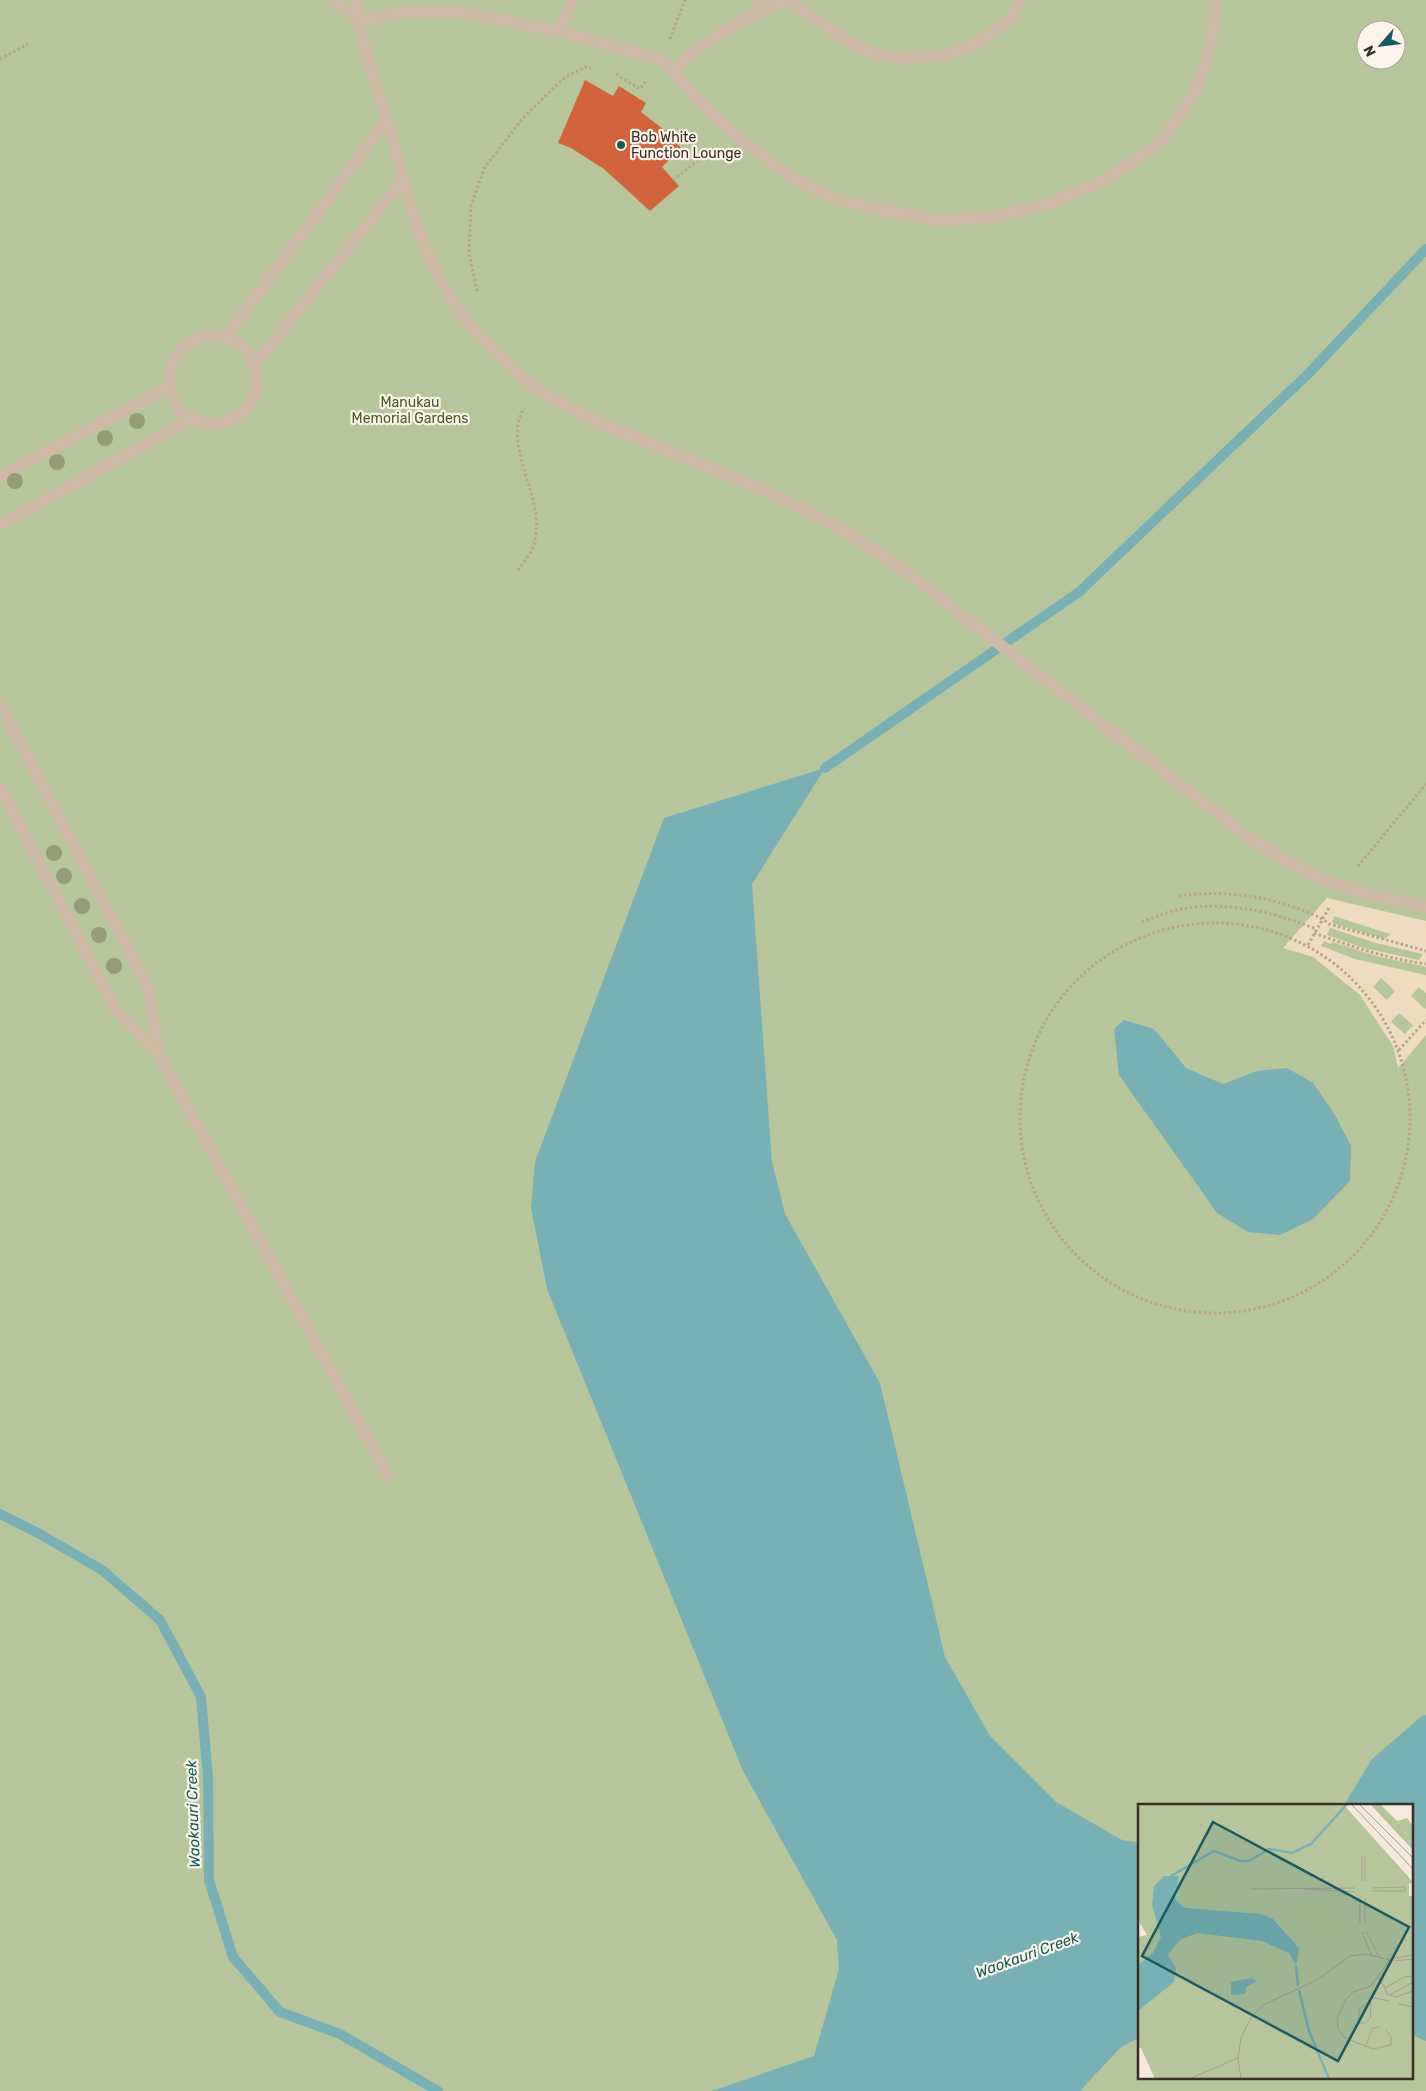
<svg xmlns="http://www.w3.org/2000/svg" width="1426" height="2091" font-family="Rubik,sans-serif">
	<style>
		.green { fill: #b6c69a; fill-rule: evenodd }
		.plaza { fill: #eedbc1; fill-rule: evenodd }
		.water { fill: #77b1b5 }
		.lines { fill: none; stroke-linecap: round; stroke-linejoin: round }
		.stream { stroke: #77b1b5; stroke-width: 10 }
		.building { fill: #d2633c }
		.path { stroke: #baa390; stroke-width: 3; stroke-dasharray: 2.5 2.5; stroke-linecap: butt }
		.service { stroke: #ceb9a6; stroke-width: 12 }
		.tree { fill: #969b7a }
		.poi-dot { fill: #185a60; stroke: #fcf3e9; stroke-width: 2 }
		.labels { text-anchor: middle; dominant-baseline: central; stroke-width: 4.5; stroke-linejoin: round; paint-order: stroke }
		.poi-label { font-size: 14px; fill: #3a2e28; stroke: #fcf3e9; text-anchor: start }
		.park-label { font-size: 14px; fill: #485b29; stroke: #fcf3e9 }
		.water-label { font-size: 15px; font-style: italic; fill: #185a60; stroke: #fcf3e9 }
		.inset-river { fill: none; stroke: #77b1b5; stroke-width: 2.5 }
		.inset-road { fill: none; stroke: #aa9e94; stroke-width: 1 }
		.view { fill: #185a60; fill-opacity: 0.15; stroke: #185a60; stroke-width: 2.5 }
		.inset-edge { fill: none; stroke: #3a2e28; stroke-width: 2.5 }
	</style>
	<rect width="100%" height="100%" fill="#f5e9dc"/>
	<path class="green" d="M 0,0 L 1426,0 L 1426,2091 L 0,2091 ZM 1366,30 L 1396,30 L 1396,60 L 1366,60 ZM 1140,1805 L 1412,1805 L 1412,2077 L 1140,2077 Z"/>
	<path class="plaza" d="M 1327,898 L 1426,921 L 1426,967 L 1376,956 L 1332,942 L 1331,944 L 1324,941 L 1321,946 L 1355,959 L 1426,975 L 1426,993 L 1419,987 L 1411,996 L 1425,1009 L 1426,1008 L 1426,1035 L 1398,1068 L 1393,1046 L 1360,995 L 1313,957 L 1283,948 ZM 1334,916 L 1390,934 L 1385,939 L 1332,923 ZM 1330,928 L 1376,943 L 1423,954 L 1419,960 L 1364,948 L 1327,935 ZM 1381,978 L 1395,991 L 1387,1000 L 1373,987 ZM 1399,1013 L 1413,1025 L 1405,1034 L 1391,1022 Z"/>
	<g class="water">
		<polygon points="825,768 752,884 772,1162 785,1214 880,1383 945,1657 990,1736 1056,1802 1122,1840 1140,1843 1140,2037 1120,2048 1080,2091 712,2091 814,2056 839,1969 837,1940 743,1771 547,1289 531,1208 535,1162 664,818"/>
		<polygon points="1124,1020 1154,1029 1186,1068 1223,1084 1257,1071 1287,1068 1313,1083 1335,1115 1351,1146 1350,1181 1313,1219 1280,1235 1248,1232 1217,1213 1119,1075 1114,1029"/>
		<polygon points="1426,1715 1426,2041 1412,2035 1412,1805 1344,1805 1372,1759 1422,1716"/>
	</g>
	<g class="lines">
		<g class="stream">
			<polyline points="825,768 1079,592 1308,374 1426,249"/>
			<polyline points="0,1514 38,1533 102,1570 160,1620 201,1697 208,1778 209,1880 233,1957 280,2012 340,2034 438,2091"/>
		</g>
	</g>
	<polygon class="building" points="585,80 613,96 619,86 646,103 641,112 663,129 681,148 662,167 679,186 650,211 604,169 571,148 558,143"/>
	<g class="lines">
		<g class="path">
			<polyline points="670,39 685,0"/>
			<polyline points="0,59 28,44"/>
			<polyline points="616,74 640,89 646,81"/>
			<polyline points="673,180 715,147"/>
			<polyline points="477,291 469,253 471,205 485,167 523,118 564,78 585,67 591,68"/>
			<path d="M 518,570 C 523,563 530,555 533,547 C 550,501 500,448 524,408"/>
			<polyline points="1358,866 1426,784"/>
			<path d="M 1179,896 C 1221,890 1262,895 1302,910 C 1312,914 1321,917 1329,924 L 1426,951"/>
			<path d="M 1142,922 C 1153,918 1164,913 1176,910 C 1223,900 1272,911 1316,929"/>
			<circle cx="1215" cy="1118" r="195"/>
			<path d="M 1314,933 C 1351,946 1387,959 1426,964"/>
			<polyline points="1308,945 1330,906"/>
			<polyline points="1399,1050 1426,1020"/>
		</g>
		<g class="service">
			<polyline points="334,0 358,21"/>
			<path d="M 356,0 C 360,48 381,95 393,141 C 408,202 425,265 463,316 C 480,338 513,372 536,388 C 568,410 605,425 640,439 C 695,462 750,483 803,509 C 841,527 874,550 909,574 L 1252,840 C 1282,858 1311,877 1344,887 C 1371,896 1398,900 1426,907"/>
			<polyline points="759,0 759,13"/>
			<polyline points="788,0 846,40 877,55 903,58 942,56 965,49 984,38 1010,20 1019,0"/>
			<polyline points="358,21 406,12 453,11 558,31 663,60 701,103 733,133 792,178 838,200 881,210 941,220 993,217 1054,202 1108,178 1146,153 1165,136 1195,92 1204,68 1210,44 1215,19 1215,0"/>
			<polyline points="558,31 573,0"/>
			<path d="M 673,71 C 704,40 747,16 788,0"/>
			<circle cx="213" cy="380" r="44"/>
			<polyline points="225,338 387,119"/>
			<polyline points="254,365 403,180"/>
			<polyline points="0,476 169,387"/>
			<polyline points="0,525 191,419"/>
			<polyline points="0,705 149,989 158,1053"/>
			<polyline points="0,787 116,1010 158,1053 387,1474"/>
		</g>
	</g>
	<g class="tree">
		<circle cx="137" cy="421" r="8"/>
		<circle cx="105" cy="438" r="8"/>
		<circle cx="57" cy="462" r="8"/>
		<circle cx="15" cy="481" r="8"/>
		<circle cx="54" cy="853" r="8"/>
		<circle cx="64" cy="876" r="8"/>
		<circle cx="82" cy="906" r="8"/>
		<circle cx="99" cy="935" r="8"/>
		<circle cx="114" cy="966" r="8"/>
	</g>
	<circle class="poi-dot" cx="621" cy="145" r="5"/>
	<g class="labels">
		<g class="poi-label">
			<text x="631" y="137">Bob White<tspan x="631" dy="16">Function Lounge</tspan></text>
		</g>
		<g class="park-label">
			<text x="410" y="402">Manukau<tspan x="410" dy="16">Memorial Gardens</tspan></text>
		</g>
		<g class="water-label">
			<text transform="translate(193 1814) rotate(-92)">Waokauri Creek</text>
			<text transform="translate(1027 1955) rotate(-20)">Waokauri Creek</text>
		</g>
	</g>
	<g transform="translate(1138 1804)">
		<rect width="275" height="275" fill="#f5e9dc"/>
		<path d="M 0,0 L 205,0 L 275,78 L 271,80 L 271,92 L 275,92 L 275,275 L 17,275 L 3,244 L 0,244 L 0,133 L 9,131 L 0,116 ZM 232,0 L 242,0 L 259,17 L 269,14 L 275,22 L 275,46 Z" fill="#b6c69a"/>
		<path d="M 26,72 L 41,72 L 37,96 L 47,104 L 123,110 L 135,115 L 161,144 L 158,162 L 151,149 L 124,137 L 59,129 L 42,136 L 30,151 L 38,164 L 36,178 L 0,207 L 0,161 L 15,149 L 23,133 L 14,100 L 16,82 ZM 114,174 L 119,177 L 108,183 L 107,190 L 93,191 L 93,178 Z" fill="#77b1b5"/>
		<path class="inset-river" d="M 33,72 L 76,47 L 102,57 L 111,57 L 131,45 L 154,49 L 173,40 L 209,0M 158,162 L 160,182M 161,186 L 171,227 L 191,275"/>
		<path class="inset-road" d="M 213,0 L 275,65M 221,0 L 275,54M 224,52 L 224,77M 227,77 L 227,52M 113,85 L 217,84M 166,85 L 217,88M 234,87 L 267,87 L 267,83 L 234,84M 222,93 L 222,120M 227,119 L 227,94M 228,127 L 241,153M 224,128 L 234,152M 252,155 L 275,151M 241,174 L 247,184 L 266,173 L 275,172M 247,184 L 249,190 L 258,193 L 275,187M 252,191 L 275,178M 232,193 L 251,197M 232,197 L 233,213 L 227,219 L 221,219 L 221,205 ZM 260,200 L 275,203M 248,226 L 253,233 L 253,241 L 235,245 L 207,234 L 200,225 L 199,215 L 208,195 L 215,188 L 233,182 L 252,155M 227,243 L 235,224 L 241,223M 51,275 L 100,254M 103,275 L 100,254 L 103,234 L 113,213 L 125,201 L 179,176 L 212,152 L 228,150 L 256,157 L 275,155"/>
		<path class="view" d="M 75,18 L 271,123 L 200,257 L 4,152 Z"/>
		<rect width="275" height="275" class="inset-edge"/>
	</g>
	<g transform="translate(1381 45) rotate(242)"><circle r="24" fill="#fcf3e9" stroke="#aea49c"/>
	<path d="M0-4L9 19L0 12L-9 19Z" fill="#185a60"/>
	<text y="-8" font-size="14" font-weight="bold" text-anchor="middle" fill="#3a2e28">N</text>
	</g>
</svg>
